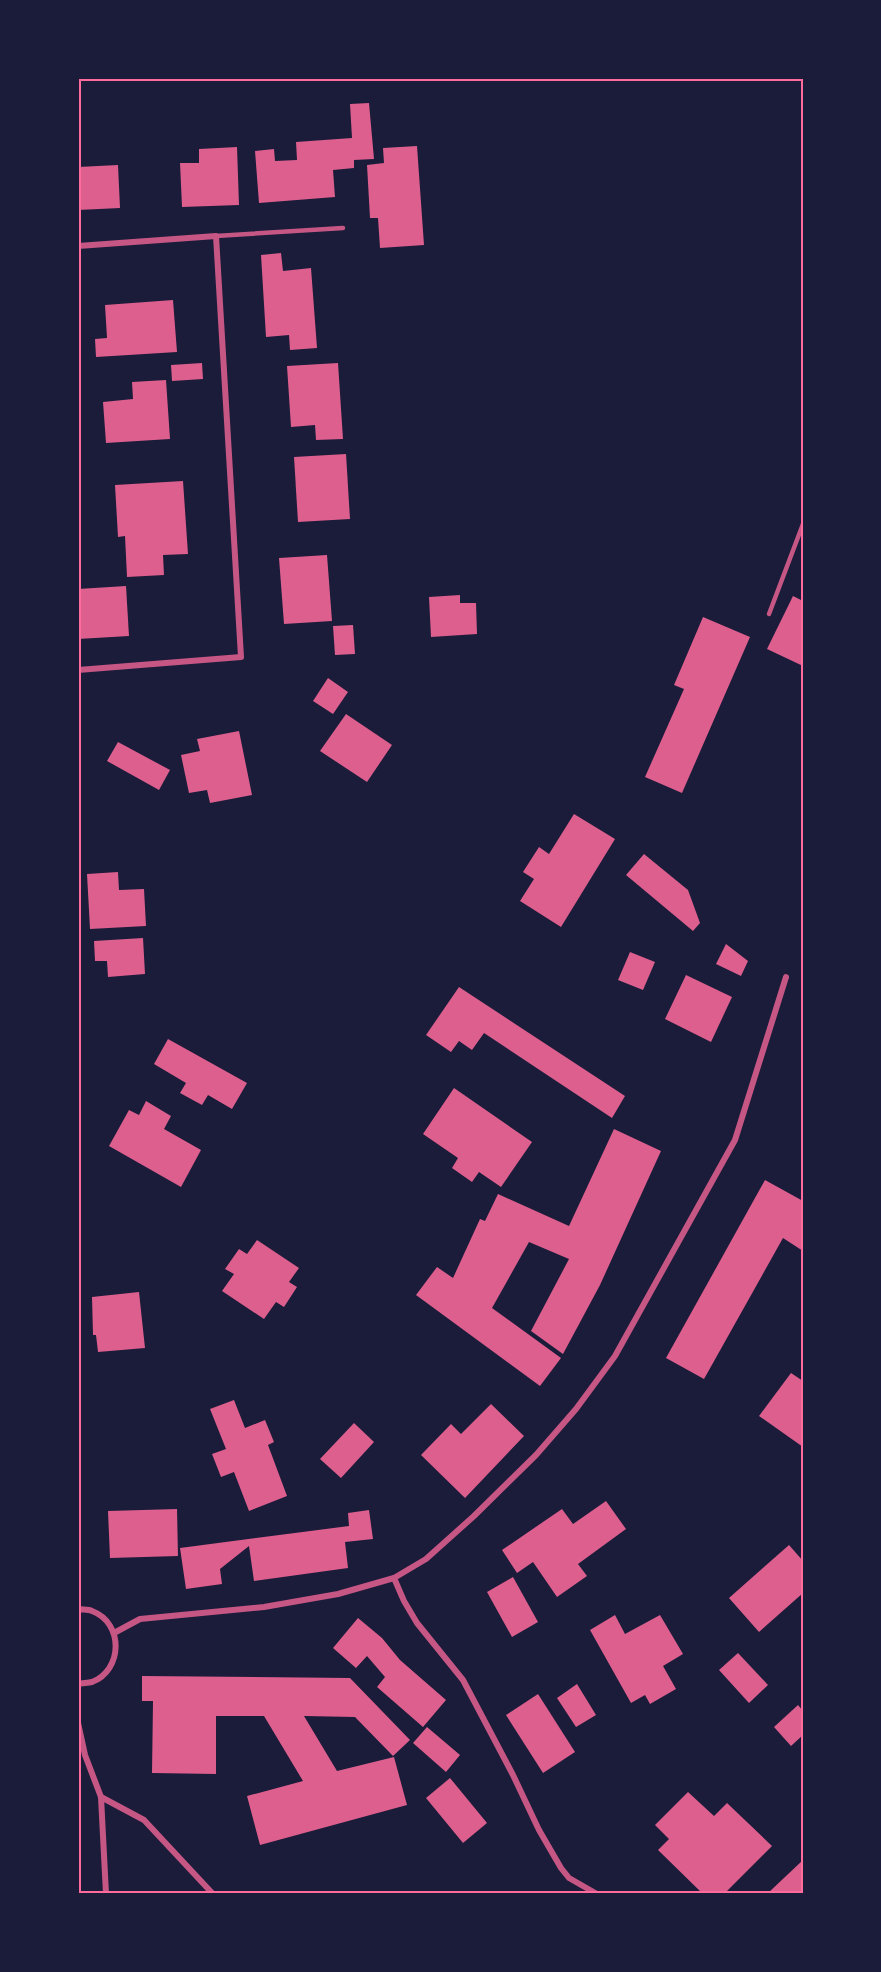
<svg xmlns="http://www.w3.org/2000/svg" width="881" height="1972" font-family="'PT Sans',sans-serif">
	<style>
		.building { fill: #dd5f8e }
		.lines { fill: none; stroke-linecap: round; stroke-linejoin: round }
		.service { stroke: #c65784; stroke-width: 4.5 }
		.minor { stroke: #c65784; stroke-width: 6 }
		.neatline { fill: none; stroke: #ff6b9d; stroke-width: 2 }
	</style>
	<rect width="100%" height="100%" fill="#1b1b3a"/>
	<g class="building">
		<polygon points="369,103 374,159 354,160 354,168 333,170 335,197 259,203 255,151 274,149 275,161 297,160 296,142 352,138 350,104"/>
		<polygon points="417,146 424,245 380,248 378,218 370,218 367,165 384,163 383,148"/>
		<polygon points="237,147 239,205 182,207 180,163 199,163 199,149"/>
		<polygon points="118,165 120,208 78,210 78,167"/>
		<polygon points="281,253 283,271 311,268 317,348 290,350 289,335 266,337 261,255"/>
		<polygon points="173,300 177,352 96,357 95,339 107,338 105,305"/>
		<polygon points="202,363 203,379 172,381 171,365"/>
		<polygon points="338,363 343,439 316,440 315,425 291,427 287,366"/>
		<polygon points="166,380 170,439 106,443 103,402 133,399 132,382"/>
		<polygon points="346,454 350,519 298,522 294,457"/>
		<polygon points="183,481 188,554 163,555 164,575 127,577 125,536 118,537 115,485"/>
		<polygon points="327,555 332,621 284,624 279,558"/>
		<polygon points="126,586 129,636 78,639 78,589"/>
		<polygon points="460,595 460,603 476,603 477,634 431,637 429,597"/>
		<polygon points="793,596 803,601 803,666 767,649"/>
		<polygon points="703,617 750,637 682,793 645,777 684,689 674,685"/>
		<polygon points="353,625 355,654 335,655 333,626"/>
		<polygon points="328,678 348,692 333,714 313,701"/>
		<polygon points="346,714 392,745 367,782 320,751"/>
		<polygon points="239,731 252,795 210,803 207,790 189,793 181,755 200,751 197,739"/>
		<polygon points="118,742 170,770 159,790 107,761"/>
		<polygon points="574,814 615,839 561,927 520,901 534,879 523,872 539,847 549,854"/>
		<polygon points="644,854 688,890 700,923 693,931 626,875"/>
		<polygon points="118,872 119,890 144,889 146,926 90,929 87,874"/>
		<polygon points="143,938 145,974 108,977 107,961 95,961 94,941"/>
		<polygon points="726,944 748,961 741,976 716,964"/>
		<polygon points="630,952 655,962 643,990 618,980"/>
		<polygon points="686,975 732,997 711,1042 665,1019"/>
		<polygon points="459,987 625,1096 612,1118 484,1033 472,1050 459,1041 451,1052 426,1035"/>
		<polygon points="168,1039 247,1083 232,1109 208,1095 202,1105 180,1093 186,1083 154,1064"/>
		<polygon points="454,1088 532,1142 501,1187 479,1172 472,1182 452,1168 458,1158 423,1134"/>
		<polygon points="146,1101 171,1116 164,1129 201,1150 181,1187 109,1146 129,1110 139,1115"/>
		<polygon points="614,1129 661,1151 600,1285 563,1354 531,1331 569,1259 529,1242 492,1308 561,1358 540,1386 416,1295 437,1267 453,1278 480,1219 485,1221 498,1194 569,1226"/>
		<polygon points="765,1180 803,1201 803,1251 783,1238 704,1379 666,1358"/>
		<polygon points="257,1240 299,1268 289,1282 297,1287 284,1307 276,1302 264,1319 222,1291 234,1274 225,1269 239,1249 247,1254"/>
		<polygon points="139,1292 145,1348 98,1352 96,1335 93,1335 92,1297"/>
		<polygon points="791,1373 803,1381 803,1447 759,1416"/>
		<polygon points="234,1400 245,1428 265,1420 274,1442 268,1445 287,1496 249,1511 234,1472 221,1477 212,1454 226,1449 210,1409"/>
		<polygon points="491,1404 524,1436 465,1498 421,1455 451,1424 461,1434"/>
		<polygon points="354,1423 374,1442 341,1478 320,1459"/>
		<polygon points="606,1501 626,1529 578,1564 587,1576 557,1597 533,1562 517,1573 502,1550 562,1509 573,1524"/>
		<polygon points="177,1509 178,1556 110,1558 108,1511"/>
		<polygon points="369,1510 373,1539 345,1542 348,1568 254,1581 249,1546 220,1569 222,1584 186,1589 180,1548 349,1526 348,1513"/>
		<polygon points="789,1545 803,1561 803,1593 759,1632 729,1598"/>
		<polygon points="513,1577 538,1622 512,1637 487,1592"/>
		<polygon points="615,1615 625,1634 660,1615 683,1654 663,1666 676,1689 650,1704 645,1695 631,1703 590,1630"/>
		<polygon points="358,1618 382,1638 400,1660 446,1700 423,1727 377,1687 385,1677 367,1656 356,1668 333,1648"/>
		<polygon points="738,1653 768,1685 749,1703 719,1670"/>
		<polygon points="142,1676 350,1678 410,1740 393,1756 355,1717 304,1716 337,1771 394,1757 407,1805 260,1845 247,1796 303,1781 264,1716 216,1716 216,1774 152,1773 153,1701 142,1701"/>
		<polygon points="577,1684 596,1715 576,1727 557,1698"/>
		<polygon points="538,1694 575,1752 543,1773 506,1715"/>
		<polygon points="798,1705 803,1711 803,1735 791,1746 774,1727"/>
		<polygon points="427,1727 460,1755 446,1772 413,1743"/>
		<polygon points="450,1778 487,1823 463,1843 426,1798"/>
		<polygon points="688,1792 714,1816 727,1803 772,1846 724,1894 703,1894 658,1850 669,1839 655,1825"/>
		<polygon points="803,1860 803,1894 767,1894"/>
	</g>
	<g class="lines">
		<g class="service">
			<polyline points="216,236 343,228"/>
			<polyline points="769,614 803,524"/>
		</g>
		<g class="minor">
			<polyline points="78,246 216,236 241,657 78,670"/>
			<polyline points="394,1578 404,1601 417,1623 463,1680 513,1775 539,1830 561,1868 569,1878 597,1894"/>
			<path d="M 78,1609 C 82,1610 88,1609 92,1611 C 124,1623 123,1670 92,1682 C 88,1683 82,1683 78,1684"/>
			<polyline points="114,1633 140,1619 264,1607 338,1594 394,1578 426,1559 474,1516 536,1455 576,1409 615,1356 735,1140 786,977"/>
			<polyline points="78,1723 85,1755 101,1797 106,1894"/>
			<polyline points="101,1797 144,1820 213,1894"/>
		</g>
	</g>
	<rect width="881" height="1972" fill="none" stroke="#1b1b3a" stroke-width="159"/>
	<rect x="80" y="80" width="722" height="1812" class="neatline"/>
</svg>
